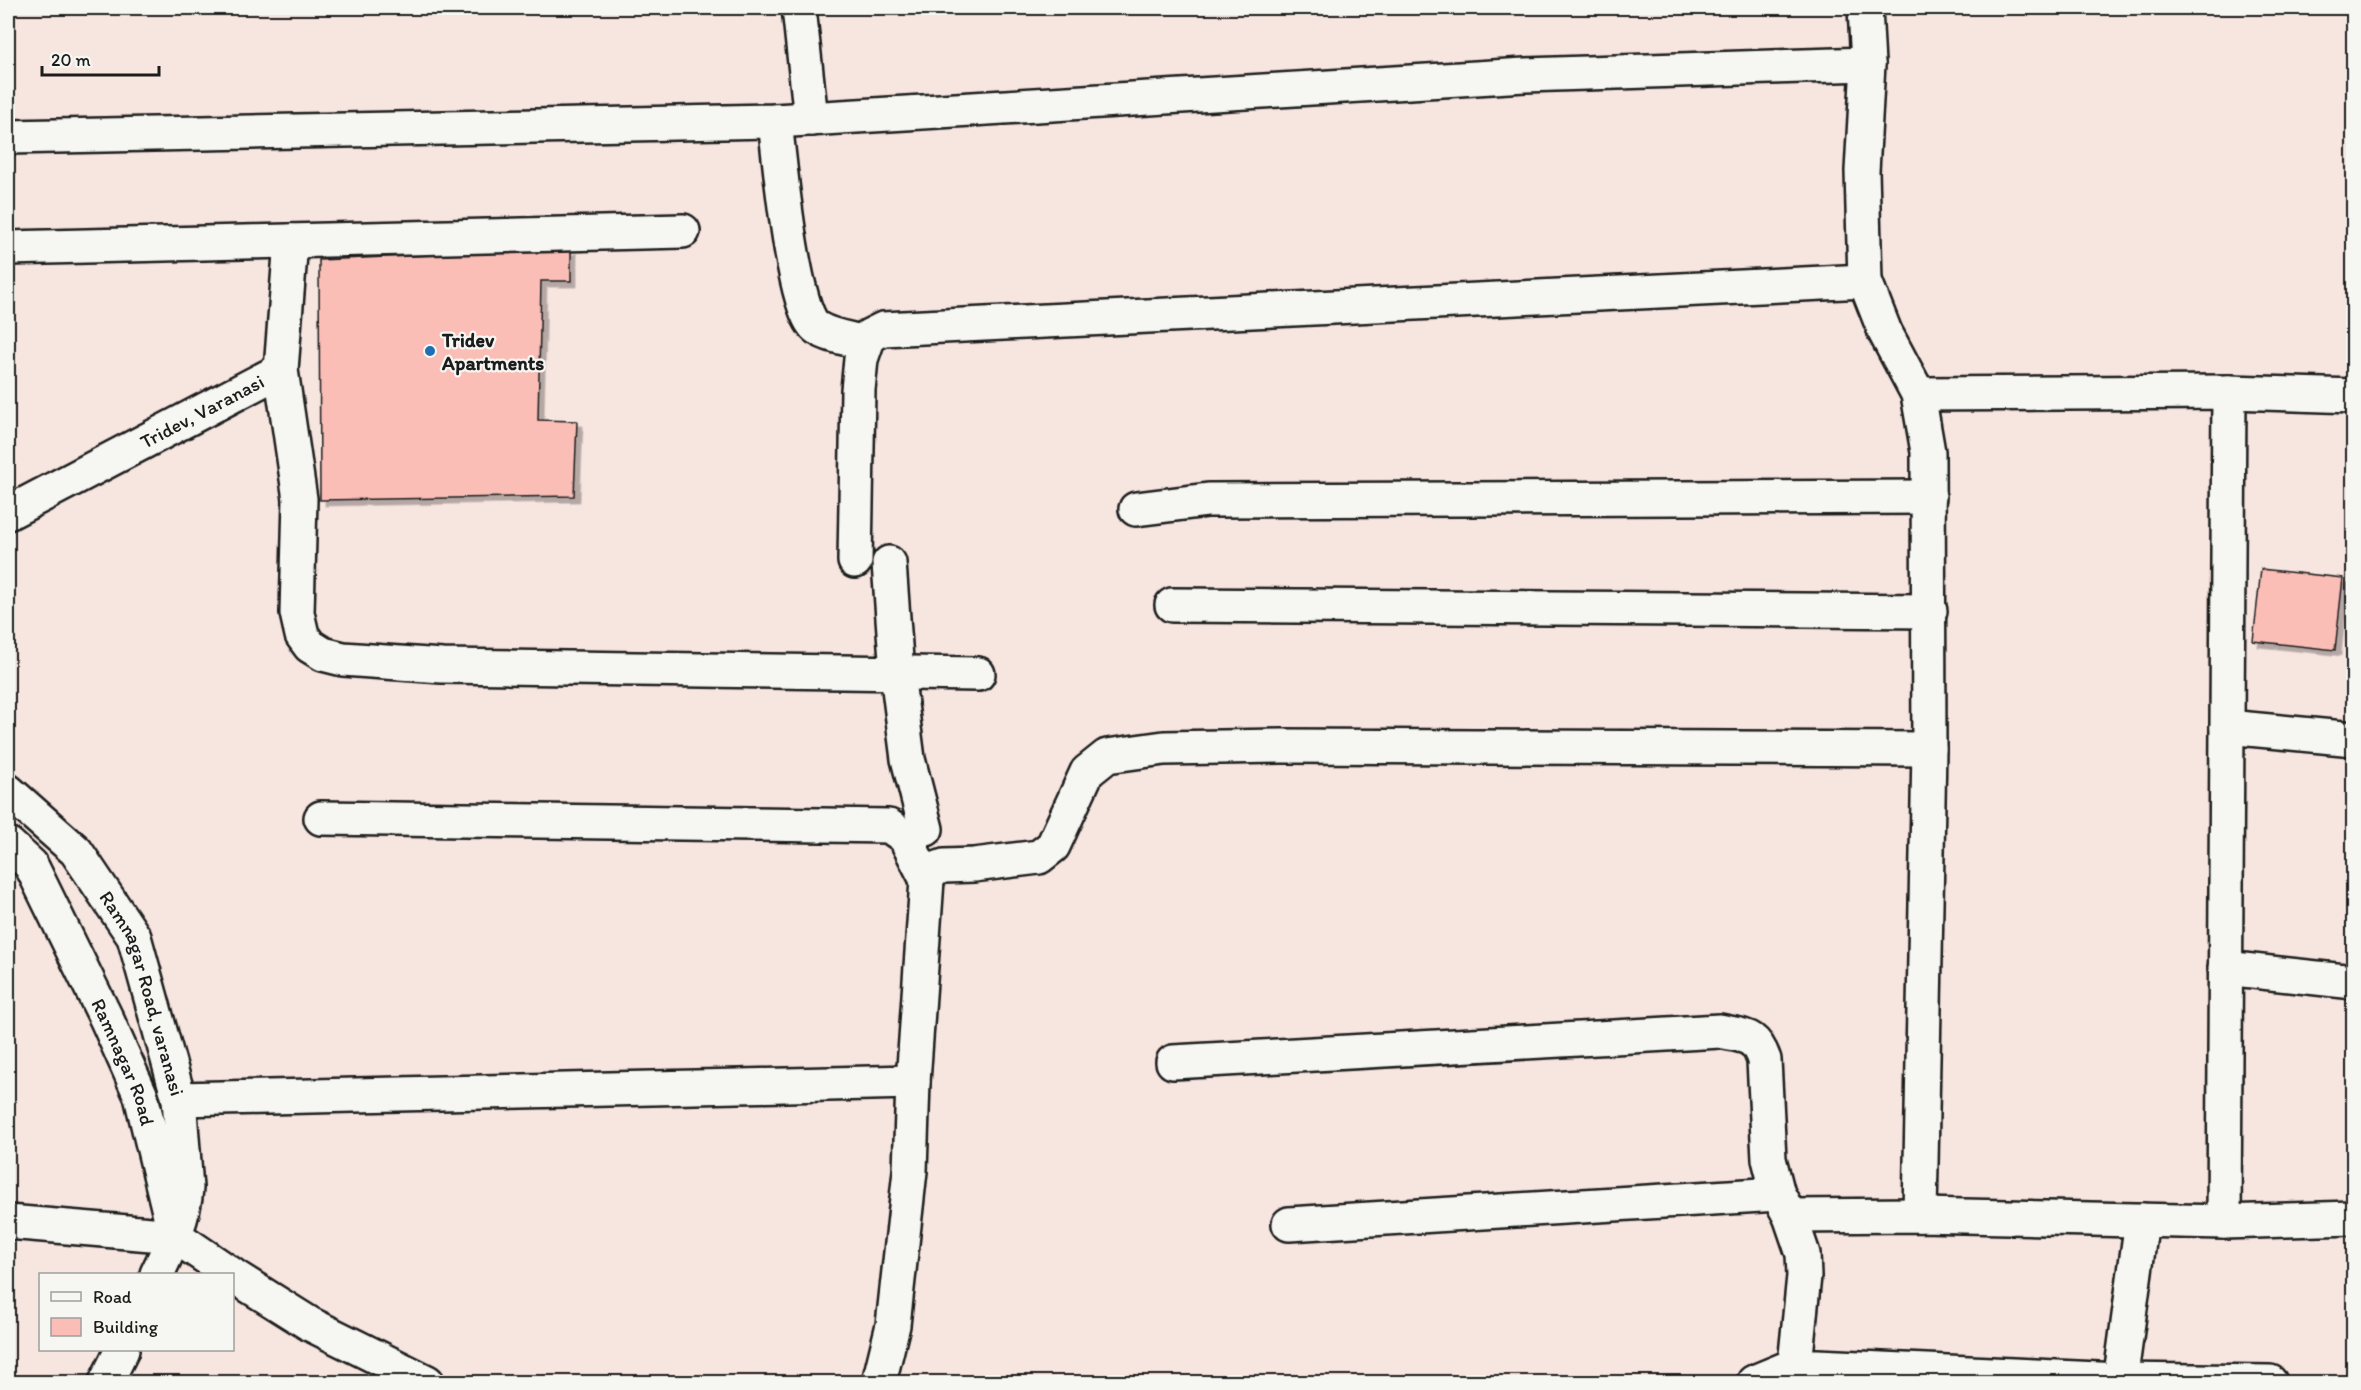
<svg xmlns="http://www.w3.org/2000/svg" width="2361" height="1390" font-family="Itim,sans-serif">
	<style>
		.building { fill: #fabeb7; stroke: #1c1c1c; stroke-width: 1.5; filter: url(#shadow) }
		.lines { fill: none; stroke-linecap: round; stroke-linejoin: round }
		.minor-casing { stroke: #1c1c1c; stroke-width: 38 }
		.major-casing { stroke: #1c1c1c; stroke-width: 38 }
		.minor { stroke: #f6f6f2; stroke-width: 33 }
		.major { stroke: #f6f6f2; stroke-width: 33 }
		.poi-dot { fill: #1f6fb2; stroke: #f6f6f2; stroke-width: 2 }
		.labels { text-anchor: middle; dominant-baseline: central; stroke-width: 4.5; stroke-linejoin: round; paint-order: stroke }
		.poi-label { font-size: 20px; font-weight: bold; fill: #1c1c1c; stroke: #f6f6f2; text-anchor: start }
		.street-label { font-size: 20px; fill: #1c1c1c; stroke: #f6f6f2 }
	</style>
	<defs>
		<filter id="shadow"><feDropShadow dx="5.5" dy="5.5" stdDeviation="0" flood-color="#0004"/></filter>
	</defs>
	<rect width="100%" height="100%" fill="#f7e5e0"/>
	<filter id="ink" filterUnits="userSpaceOnUse"><feTurbulence type="fractalNoise" baseFrequency=".0167" numOctaves="2"/><feDisplacementMap in="SourceGraphic" scale="12" xChannelSelector="R" yChannelSelector="G"/><feConvolveMatrix kernelMatrix="1 2 1 2 8 2 1 2 1" color-interpolation-filters="sRGB"/></filter>
	<g filter="url(#ink)">
		<g class="building">
			<polygon points="571,249 571,281 541,281 538,420 577,421 574,496 320,500 319,260"/>
			<polygon points="2261,569 2343,578 2335,650 2253,641"/>
		</g>
		<g class="lines">
			<defs>
				<g id="minor">
					<polyline points="799,8 811,119"/>
					<polyline points="1865,8 1868,64 1862,171 1865,281 1885,332 1918,394 1928,452 1929,749 1920,1215"/>
					<path d="M 775,121 C 779,155 793,313 817,328 C 831,337 851,339 866,343"/>
					<polyline points="8,137 775,121 1525,75 1868,64"/>
					<polyline points="8,248 683,231"/>
					<polyline points="281,370 300,499 297,613 302,635 310,646 323,654 343,659 442,666 978,674"/>
					<polyline points="1918,394 2229,392 2354,396"/>
					<polyline points="1136,509 1208,500 1929,497"/>
					<path id="s1" d="M 8,513 L 281,370 L 291,241"/>
					<polyline points="855,561 858,390 861,359 869,336 883,329 1865,281"/>
					<polyline points="889,563 897,673 908,759 926,829"/>
					<polyline points="1172,605 1930,611"/>
					<polyline points="2227,727 2354,739"/>
					<path id="s2" d="M 8,791 L 76,851 L 134,937 L 179,1099 L 186,1188 C 184,1219 170,1247 157,1274"/>
					<polyline points="321,818 889,826 905,837 927,880"/>
					<polyline points="2225,968 2354,982"/>
					<path d="M 1173,1062 L 1720,1031 C 1746,1037 1755,1034 1764,1060 L 1769,1159 L 1778,1194 L 1790,1216 L 1920,1215 L 2224,1222 L 2354,1218"/>
					<polyline points="179,1099 913,1082"/>
					<polyline points="1790,1216 1803,1254 1804,1276 1795,1365 2120,1380 2270,1382"/>
					<polyline points="8,1222 175,1236"/>
					<polyline points="2224,1222 2229,392"/>
					<polyline points="1289,1224 1778,1194"/>
					<polyline points="106,1382 122,1350"/>
					<polyline points="879,1382 893,1325 910,1171 913,1082 927,880 933,870 944,866 974,865 1039,857 1053,846 1087,772 1107,756 1164,748 1283,746 1929,749"/>
					<polyline points="1754,1382 1795,1365"/>
					<polyline points="2120,1382 2142,1220"/>
				</g>
				<g id="major">
					<path id="s3" d="M 8,844 L 31,865 L 107,1020 L 141,1096 L 175,1236 L 231,1274"/>
					<polyline points="232,1275 310,1324 427,1382"/>
				</g>
			</defs>
			<use href="#minor" class="minor-casing"/>
			<use href="#major" class="major-casing"/>
			<use href="#minor" class="minor"/>
			<use href="#major" class="major"/>
		</g>
	</g>
	<circle class="poi-dot" cx="430" cy="351" r="6"/>
	<g class="labels">
		<g class="poi-label">
			<text x="442" y="340">Tridev<tspan x="442" dy="23">Apartments</tspan></text>
		</g>
		<g class="street-label">
			<text stroke="none"><textPath href="#s1" startOffset="219">Tridev, Varanasi</textPath></text>
			<text stroke="none"><textPath href="#s2" startOffset="250">Ramnagar Road, varanasi</textPath></text>
			<text stroke="none"><textPath href="#s3" startOffset="249">Ramnagar Road</textPath></text>
		</g>
	</g>
	<rect width="2361" height="1390" fill="none" stroke="#f6f6f2" stroke-width="30"/>
	<rect x="15" y="15" width="2331" height="1360" fill="none" stroke="#1c1c1c" stroke-width="2" filter="url(#ink)"/>
	<rect x="39" y="1273" width="195" height="78" fill="#f6f6f2" stroke="#9f9f9c" stroke-width="1.5"/>
	<rect x="51" y="1292" width="30" height="9" fill="#f6f6f2" stroke="#9f9f9c" stroke-width="1.5"/>
	<text x="93" y="1303" font-size="18" fill="#1c1c1c">Road</text>
	<rect x="51" y="1318" width="30" height="18" fill="#fabeb7" stroke="#9f9f9c" stroke-width="1.5"/>
	<text x="93" y="1333" font-size="18" fill="#1c1c1c">Building</text>
	<path d="M42 66v9h117v-9" fill="none" stroke="#1c1c1c" stroke-width="3"/>
	<text x="51" y="66" font-size="18" fill="#1c1c1c" stroke="#f6f6f2" stroke-width="4.5" paint-order="stroke">20 m</text>
</svg>
